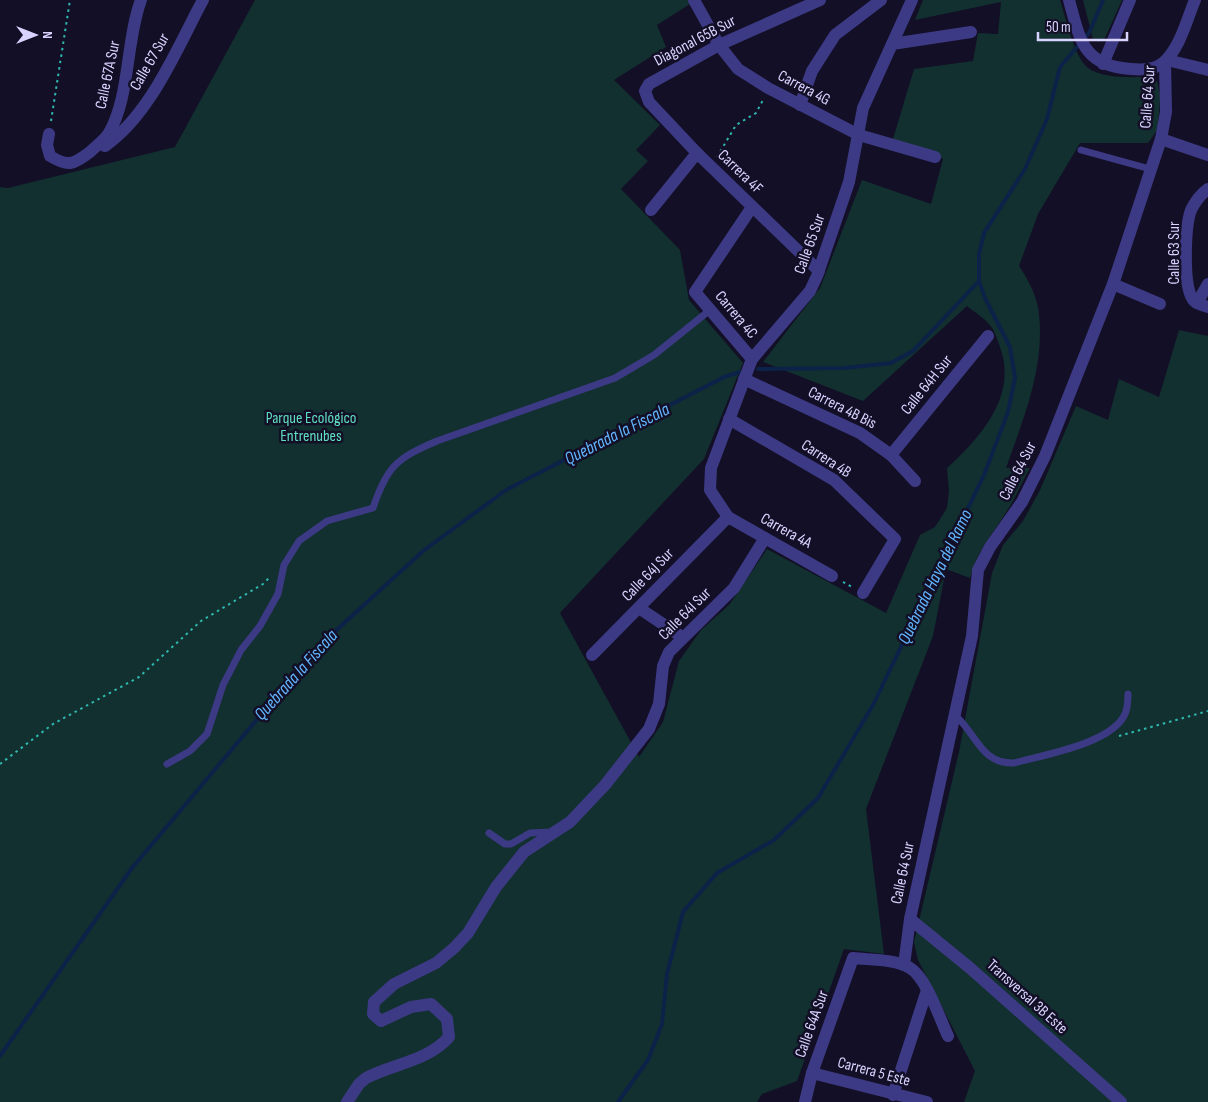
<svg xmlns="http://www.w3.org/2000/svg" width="1208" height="1102" font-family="'Sofia Sans Condensed',sans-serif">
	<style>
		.green { fill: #12302f }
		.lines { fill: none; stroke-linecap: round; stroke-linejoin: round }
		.stream { stroke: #0c2248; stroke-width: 4 }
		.path { stroke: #2fb8b0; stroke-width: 2; stroke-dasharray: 2.5 4; stroke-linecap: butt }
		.service { stroke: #3d3a85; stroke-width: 7 }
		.minor { stroke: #3d3a85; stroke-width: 12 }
		.tertiary { stroke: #3d3a85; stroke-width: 12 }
		.labels { text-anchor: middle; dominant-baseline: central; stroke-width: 5; stroke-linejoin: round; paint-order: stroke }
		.street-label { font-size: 16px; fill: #d9d4ff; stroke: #130f26 }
		.park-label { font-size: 16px; fill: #5fe0c0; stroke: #130f26 }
		.water-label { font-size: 18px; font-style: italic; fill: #62b6ff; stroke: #130f26 }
	</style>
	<rect width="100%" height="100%" fill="#130f26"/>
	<g class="green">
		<path d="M 255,0 L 689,0 L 690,4 L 657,25 L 666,47 L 614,80 L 660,125 L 636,150 L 648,161 L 621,189 L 680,250 L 689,300 L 743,363 L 704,459 L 560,613 L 639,757 L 663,722 L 679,661 L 701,630 L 729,605 L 767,549 L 886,613 L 920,535 L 935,527 L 947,508 L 949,491 L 947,468 C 981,437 1018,395 1000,347 C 997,339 994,328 988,323 C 982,316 974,312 967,306 L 863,401 L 763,362 L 820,288 L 862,180 L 931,204 L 943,159 L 893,139 L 914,69 L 973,61 L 978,33 L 998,34 L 1001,2 L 915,20 L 923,0 L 1060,0 C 1066,18 1074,57 1088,68 C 1103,79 1132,77 1149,77 L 1157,81 L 1160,96 L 1158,129 L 1148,143 L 1080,143 L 1038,214 L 1019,266 C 1027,278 1035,292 1038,307 C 1047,363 1024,417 1006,468 L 1030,468 C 1023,480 1017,494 1010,506 C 996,530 977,550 970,578 L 946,569 L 933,636 L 866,809 L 884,954 L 844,949 L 797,1081 L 762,1094 L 757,1102 L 0,1102 L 0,187 L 8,188 L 175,147 Z"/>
		<polygon points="1083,0 1122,0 1105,38 1099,42 1093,39"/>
		<polygon points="1179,330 1208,336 1208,1102 964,1102 975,1071 918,960 914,942 959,752 992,573 1003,545 1023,521 1040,490 1076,406 1108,420 1119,379 1159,397"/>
	</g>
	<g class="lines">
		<g class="stream">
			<polyline points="758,369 844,368 891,363 913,351 979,281"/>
			<polyline points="0,1056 132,868 318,647 423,551 506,490 724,377 740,372"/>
			<polyline points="618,1102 648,1060 662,1024 667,974 683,912 717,873 774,840 818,798 873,705 984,475 1008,412 1015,378 1010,347 985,298 979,281 979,254 984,233 1025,169 1047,119 1060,67 1089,33 1103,0"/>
		</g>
		<g class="path">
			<polyline points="51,121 70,0"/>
			<polyline points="717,157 736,125 756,113 763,100"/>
			<polyline points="843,582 852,587"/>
			<polyline points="1119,736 1208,711"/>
			<polyline points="0,764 53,724 139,677 201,621 263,584 271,576"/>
		</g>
		<g class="service">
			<polyline points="1081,150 1150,169"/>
			<path d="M 956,716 C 977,735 981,764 1014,763 C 1043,755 1109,744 1124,716 C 1128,709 1128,701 1128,694"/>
			<path d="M 167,764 L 190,751 L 207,734 L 223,685 L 241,650 L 260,626 L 278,594 L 284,565 L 299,541 L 327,521 L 373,508 C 387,466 397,458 437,441 L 615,378 L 654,355 L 710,310"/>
			<polyline points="489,833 505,844 511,844 530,833 552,832"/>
		</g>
		<g class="minor">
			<polyline points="694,0 719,45 738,69 768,88 859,135 935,157"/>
			<polyline points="892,44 971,32"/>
			<polyline points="1167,60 1208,70"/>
			<polyline points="1103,64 1130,0"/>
			<polyline points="800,105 812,71 835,35 881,0"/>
			<path d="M 49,134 L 47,145 L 50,156 C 68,167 73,165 90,152 C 96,146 104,141 109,133 C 130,97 126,40 141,0"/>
			<polyline points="1161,139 1208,155"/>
			<path d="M 105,146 C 151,114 177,48 203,0"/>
			<path d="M 1208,189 C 1201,194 1195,202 1191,210 C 1185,226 1183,283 1192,298 C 1195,304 1202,305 1208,307"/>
			<polyline points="651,210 697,153"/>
			<polyline points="819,271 697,153 649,102 645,91 649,84 719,45 820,0"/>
			<polyline points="1113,284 1160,304"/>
			<polyline points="1197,303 1208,284"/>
			<polyline points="752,359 695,292 752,207"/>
			<polyline points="744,379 860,433 891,455 915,481"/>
			<polyline points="729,419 834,480 895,539 863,593"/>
			<polyline points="891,455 988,336"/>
			<polyline points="832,576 728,517 710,490 711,468 752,359 810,291 817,276 849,182 863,108 912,0"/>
			<polyline points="639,608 682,637"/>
			<polyline points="592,655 728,517"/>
			<polyline points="910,919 970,968 1121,1102"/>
			<polyline points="904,965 910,919 972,636 978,570 990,547 1022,502 1045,456 1113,284 1161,139 1166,112 1165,62"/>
			<polyline points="812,1073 927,1102"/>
			<polyline points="893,1095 927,990"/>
			<path d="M 347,1102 L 359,1084 L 366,1078 C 393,1064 428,1061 449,1037 L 447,1019 L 431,1004 L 411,1007 L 381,1021 L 373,1014 L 374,1002 L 394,984 L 436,963 L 454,948 L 468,933 L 496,887 L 524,852 L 570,822 L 605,785 L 649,729 L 659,704 L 663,666 L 669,652 L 734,588 L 765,538"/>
			<path d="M 805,1102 L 812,1073 L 853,958 C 870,960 895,959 910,968 C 926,977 940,1019 948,1036"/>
		</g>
		<path class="tertiary" d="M 1069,0 C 1080,40 1083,66 1131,69 C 1142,70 1156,70 1164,62 C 1180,48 1187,19 1195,0"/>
	</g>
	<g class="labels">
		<g class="street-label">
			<text transform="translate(695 41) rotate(-28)">Diagonal 65B Sur</text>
			<text transform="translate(150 62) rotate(-60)">Calle 67 Sur</text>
			<text transform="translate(108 75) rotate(-78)">Calle 67A Sur</text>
			<text transform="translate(804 88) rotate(28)">Carrera 4G</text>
			<text transform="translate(1148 97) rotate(-86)">Calle 64 Sur</text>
			<text transform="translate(740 172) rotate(44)">Carrera 4F</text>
			<text transform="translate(810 244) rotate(-70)">Calle 65 Sur</text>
			<text transform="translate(1174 253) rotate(-90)">Calle 63 Sur</text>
			<text transform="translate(736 315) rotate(50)">Carrera 4C</text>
			<text transform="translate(927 385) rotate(-51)">Calle 64H Sur</text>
			<text transform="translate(842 408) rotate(27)">Carrera 4B Bis</text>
			<text transform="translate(826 459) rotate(33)">Carrera 4B</text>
			<text transform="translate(1018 471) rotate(-63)">Calle 64 Sur</text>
			<text transform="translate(786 531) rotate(29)">Carrera 4A</text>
			<text transform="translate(648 575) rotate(-46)">Calle 64J Sur</text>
			<text transform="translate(685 614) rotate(-45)">Calle 64I Sur</text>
			<text transform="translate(903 873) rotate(-78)">Calle 64 Sur</text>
			<text transform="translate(1027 997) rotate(42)">Transversal 3B Este</text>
			<text transform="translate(812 1024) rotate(-70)">Calle 64A Sur</text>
			<text transform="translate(874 1072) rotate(15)">Carrera 5 Este</text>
		</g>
		<g class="park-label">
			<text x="311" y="418">Parque Ecológico<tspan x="311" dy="18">Entrenubes</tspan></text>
		</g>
		<g class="water-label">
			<text transform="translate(617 434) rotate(-27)">Quebrada la Fiscala</text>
			<text transform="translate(935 577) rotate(-64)">Quebrada Haya del Ramo</text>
			<text transform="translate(296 675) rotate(-48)">Quebrada la Fiscala</text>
		</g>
	</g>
	<g transform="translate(35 35) rotate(90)" stroke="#130f26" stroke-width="4" paint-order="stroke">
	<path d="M0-4L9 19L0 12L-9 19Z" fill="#d9d4ff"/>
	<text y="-8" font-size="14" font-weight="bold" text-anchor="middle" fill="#d9d4ff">N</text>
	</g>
	<path d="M1038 32v8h89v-8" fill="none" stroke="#d9d4ff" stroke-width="2.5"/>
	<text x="1046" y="32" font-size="15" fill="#d9d4ff" stroke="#130f26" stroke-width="4" paint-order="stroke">50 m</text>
</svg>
